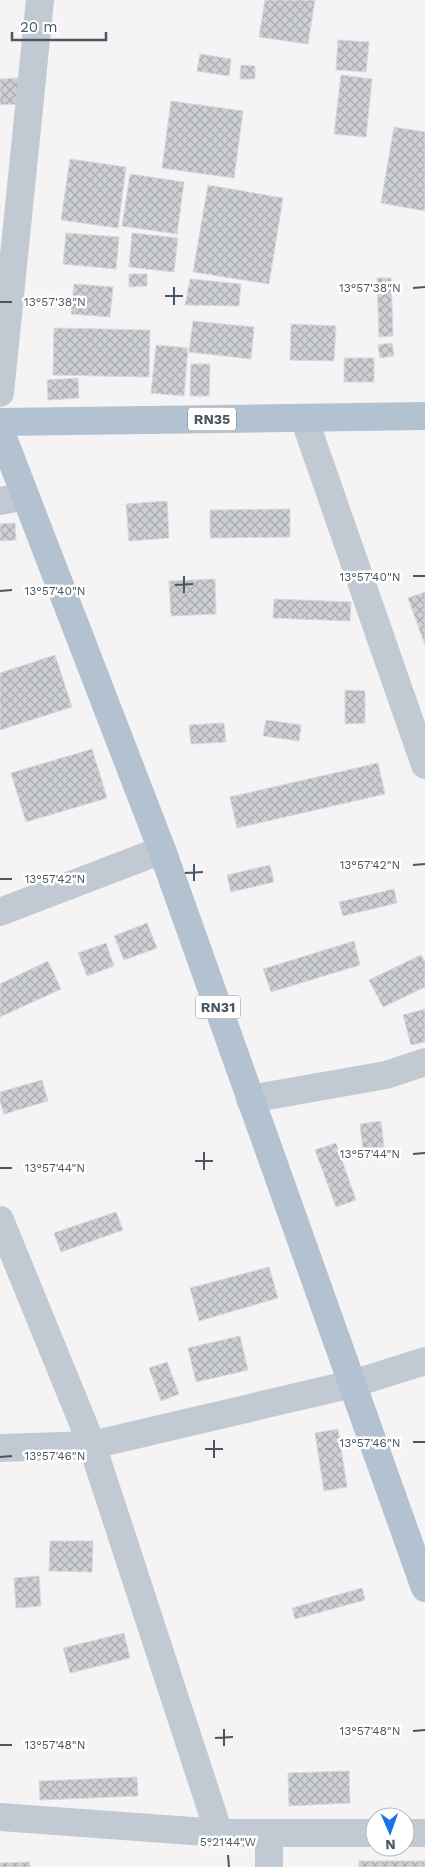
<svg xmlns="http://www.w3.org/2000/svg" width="425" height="1867" font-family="'Work Sans',sans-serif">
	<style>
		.building { fill: url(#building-cross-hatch); stroke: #d7d9de }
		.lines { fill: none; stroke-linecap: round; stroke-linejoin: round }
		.minor { stroke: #c1cad2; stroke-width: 28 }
		.primary { stroke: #b3c2d1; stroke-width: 28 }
		.ticks { fill: none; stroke: #4a5661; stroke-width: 2 }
		.labels { text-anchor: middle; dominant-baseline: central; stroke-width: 5; stroke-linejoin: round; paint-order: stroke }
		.shield { fill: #fff; stroke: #808990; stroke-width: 1 }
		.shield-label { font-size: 14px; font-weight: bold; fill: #4a5661 }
		.ticks-label { font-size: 12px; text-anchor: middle; fill: #4a5661; stroke: #fff; stroke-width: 5; stroke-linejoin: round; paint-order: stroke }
	</style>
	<defs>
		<pattern id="building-cross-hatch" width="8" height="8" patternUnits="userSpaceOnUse" patternTransform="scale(1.25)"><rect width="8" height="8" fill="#cdcfd5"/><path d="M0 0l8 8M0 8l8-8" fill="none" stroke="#a8abb0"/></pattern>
	</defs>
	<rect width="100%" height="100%" fill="#f5f3f3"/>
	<g class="building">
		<polygon points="265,0 315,0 308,44 259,37"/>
		<polygon points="338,40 369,42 366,72 336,70"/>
		<polygon points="200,54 231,59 229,76 197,71"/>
		<polygon points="241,65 255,66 255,79 240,79"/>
		<polygon points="341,75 372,79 366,137 334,134"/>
		<polygon points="18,78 19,104 0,105 0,79"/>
		<polygon points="171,101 243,111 234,178 162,168"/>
		<polygon points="394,127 425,132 425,211 381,203"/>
		<polygon points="70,159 126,167 118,228 61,220"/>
		<polygon points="130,174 184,182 177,234 122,226"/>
		<polygon points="208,185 283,198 269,284 193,272"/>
		<polygon points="66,233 119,237 116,269 63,264"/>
		<polygon points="132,233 178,238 174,272 129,267"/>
		<polygon points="129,274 147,274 147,286 129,287"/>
		<polygon points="377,278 391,278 393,336 379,337"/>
		<polygon points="190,279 241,284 239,306 185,305"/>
		<polygon points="74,284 113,287 110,317 71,314"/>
		<polygon points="193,321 254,327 251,359 189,352"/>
		<polygon points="291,324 336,326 334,361 290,360"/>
		<polygon points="54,328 150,330 149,377 53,375"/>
		<polygon points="392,343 394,356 380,358 378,345"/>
		<polygon points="156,345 188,348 184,396 151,393"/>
		<rect x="344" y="358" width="30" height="24"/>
		<polygon points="191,364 210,364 209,396 190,396"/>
		<polygon points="78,378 79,398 48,400 47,380"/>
		<polygon points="167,501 169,538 129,541 126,504"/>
		<polygon points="290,509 290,537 210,538 210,510"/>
		<polygon points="15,523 16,540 0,541 0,524"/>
		<polygon points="215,579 216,614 171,616 169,581"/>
		<polygon points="425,592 425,645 408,598"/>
		<polygon points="274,599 351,602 350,621 273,618"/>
		<polygon points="55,655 72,707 0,730 0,673"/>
		<polygon points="345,690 365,691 365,723 345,724"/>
		<polygon points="266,720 301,725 299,741 263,736"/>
		<polygon points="224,723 226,742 191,744 189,725"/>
		<polygon points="92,749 107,798 26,822 11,773"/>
		<polygon points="378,763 385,794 237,828 230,797"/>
		<polygon points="270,865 274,882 231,892 227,875"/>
		<polygon points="394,889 397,903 343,916 339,902"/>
		<polygon points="147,923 157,948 124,960 114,936"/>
		<polygon points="354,941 360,965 271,992 263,969"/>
		<polygon points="106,943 114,966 87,976 78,953"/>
		<polygon points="421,955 425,962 425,987 383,1007 369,980"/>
		<polygon points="48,961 61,989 0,1017 0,984"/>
		<polygon points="425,1009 425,1042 411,1045 403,1015"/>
		<polygon points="42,1080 48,1101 4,1114 0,1101 0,1092"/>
		<polygon points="381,1121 384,1147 363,1149 360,1124"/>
		<polygon points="336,1143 356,1200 336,1207 315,1150"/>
		<polygon points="116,1212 123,1230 61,1252 54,1233"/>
		<polygon points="269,1267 278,1298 199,1321 190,1288"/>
		<polygon points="240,1336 248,1370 196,1382 188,1348"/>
		<polygon points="167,1362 179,1394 161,1401 149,1368"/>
		<polygon points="338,1429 347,1487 324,1491 315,1433"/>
		<polygon points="50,1541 93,1541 92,1572 49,1571"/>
		<polygon points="39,1576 41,1606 16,1608 14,1578"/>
		<polygon points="362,1588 365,1600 295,1619 292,1608"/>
		<polygon points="124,1633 130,1658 70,1673 63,1648"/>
		<polygon points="349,1771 350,1803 289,1806 288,1773"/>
		<polygon points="137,1777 138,1796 40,1800 39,1781"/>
		<rect x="359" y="1861" width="66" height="6"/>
		<polygon points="30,1862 30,1867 0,1867 0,1863"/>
	</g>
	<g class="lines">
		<g class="minor">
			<polyline points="0,393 40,0"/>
			<polyline points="304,418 425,765"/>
			<polyline points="0,501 25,496"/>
			<polyline points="0,912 162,850"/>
			<polyline points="250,1099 386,1075 425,1062"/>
			<polyline points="0,1220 92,1445 219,1833"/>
			<polyline points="0,1448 92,1445 352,1384 425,1361"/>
			<polyline points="0,1817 219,1833 375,1833"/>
			<polyline points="269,1833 269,1867"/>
			<polyline points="405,1833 425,1833"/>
		</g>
		<g class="primary">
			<polyline points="0,422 425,416"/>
			<polyline points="0,430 162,850 425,1588"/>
		</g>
	</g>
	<path class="ticks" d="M 174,287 L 174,305M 413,288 L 425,287M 165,296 L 183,296M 0,302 L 12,302M 184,576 L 184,593M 413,576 L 425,576M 175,585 L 193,584M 0,591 L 12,590M 194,864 L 194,881M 413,865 L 425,864M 185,873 L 203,872M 0,879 L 12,879M 204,1152 L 204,1170M 413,1154 L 425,1153M 195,1161 L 213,1161M 0,1168 L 12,1168M 214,1440 L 214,1458M 413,1442 L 425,1442M 205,1449 L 223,1449M 0,1457 L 12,1456M 224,1729 L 224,1746M 413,1731 L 425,1730M 215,1738 L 233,1737M 0,1745 L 12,1745M 228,1855 L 229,1867"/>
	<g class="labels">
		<g class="shield">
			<rect x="188" y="407.5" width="48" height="23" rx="4"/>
			<rect x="195.5" y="995.5" width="45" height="23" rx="4"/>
		</g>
		<g class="shield-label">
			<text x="212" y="419">RN35</text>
			<text x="218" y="1007">RN31</text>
		</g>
	</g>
	<g class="ticks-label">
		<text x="370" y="292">13°57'38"N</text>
		<text x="55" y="306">13°57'38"N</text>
		<text x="370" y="581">13°57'40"N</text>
		<text x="55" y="595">13°57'40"N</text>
		<text x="370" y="869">13°57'42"N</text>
		<text x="55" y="883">13°57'42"N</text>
		<text x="370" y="1158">13°57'44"N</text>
		<text x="55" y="1172">13°57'44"N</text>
		<text x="370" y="1447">13°57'46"N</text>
		<text x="55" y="1460">13°57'46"N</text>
		<text x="370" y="1735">13°57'48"N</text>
		<text x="55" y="1749">13°57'48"N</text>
		<text x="228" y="1846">5°21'44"W</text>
	</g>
	<g transform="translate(390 1832) rotate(178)"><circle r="24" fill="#ffffff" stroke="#b7bbc0"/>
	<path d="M0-4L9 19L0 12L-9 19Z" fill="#1a73e8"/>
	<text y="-8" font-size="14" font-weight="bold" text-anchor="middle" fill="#4a5661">N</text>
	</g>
	<path d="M12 32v8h94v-8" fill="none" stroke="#4a5661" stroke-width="2.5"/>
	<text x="20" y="32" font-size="15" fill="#4a5661" stroke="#ffffff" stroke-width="4" paint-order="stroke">20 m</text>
</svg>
